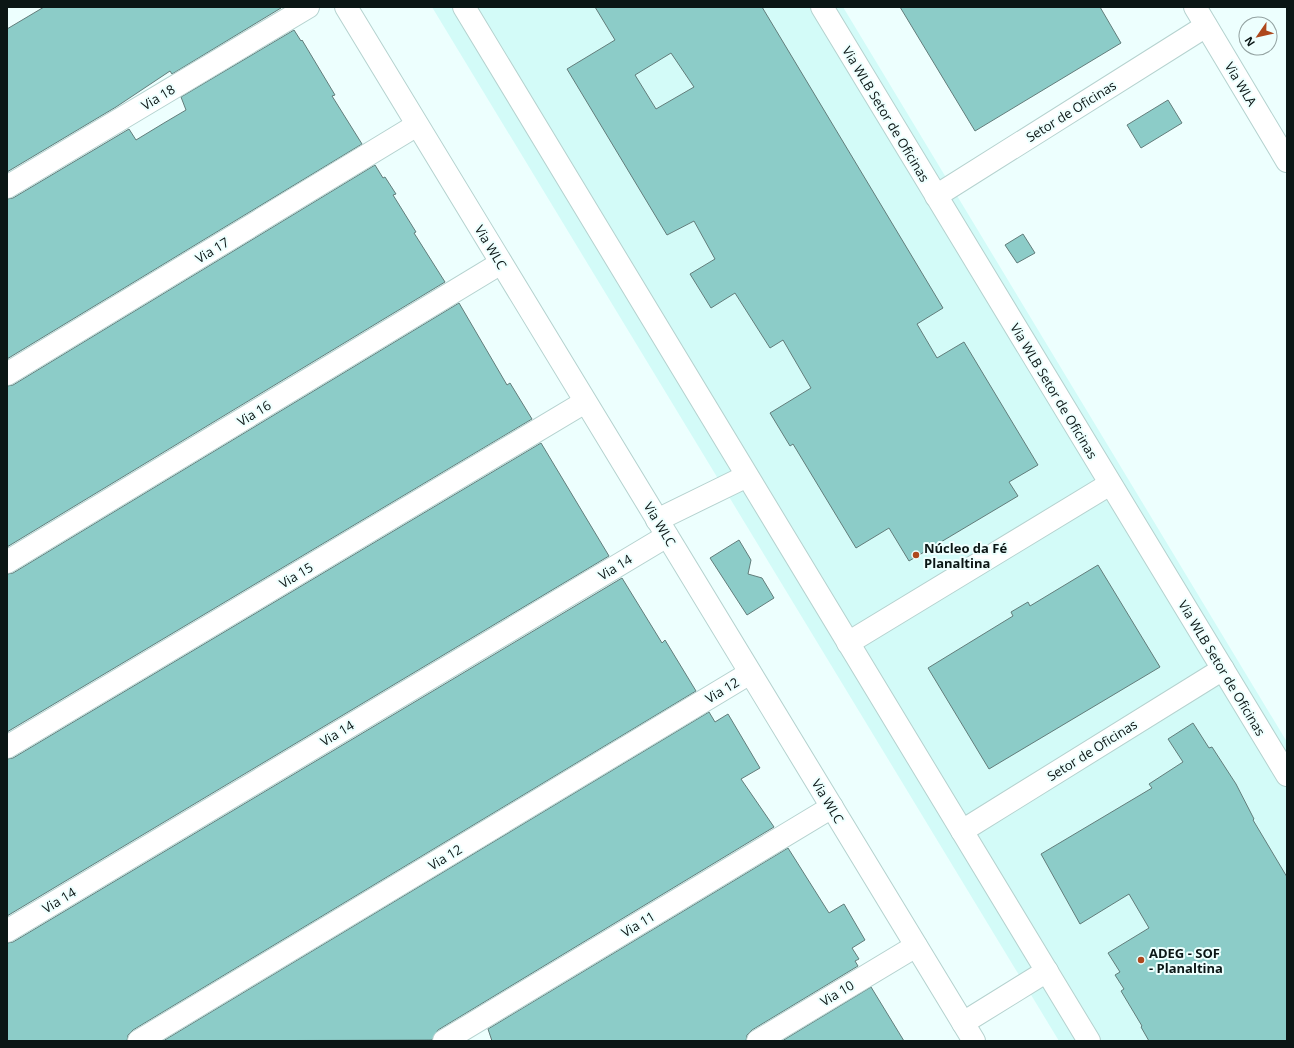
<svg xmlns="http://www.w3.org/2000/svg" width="1294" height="1048" font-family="'Open Sans',sans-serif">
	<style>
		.built { fill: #d3fbf8 }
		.building { fill: #8cccc8; stroke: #627d7b; fill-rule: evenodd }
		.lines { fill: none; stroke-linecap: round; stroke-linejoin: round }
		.minor-casing { stroke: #b5d2cf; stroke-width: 24 }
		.tertiary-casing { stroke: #b5d2cf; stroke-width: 24 }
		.minor { stroke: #fff; stroke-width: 22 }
		.tertiary { stroke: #fff; stroke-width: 22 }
		.poi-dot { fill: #ae481d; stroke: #edfffe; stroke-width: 1.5 }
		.labels { text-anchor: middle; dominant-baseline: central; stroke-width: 4; stroke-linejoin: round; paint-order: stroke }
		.street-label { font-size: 13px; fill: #0b1615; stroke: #edfffe }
		.poi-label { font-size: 13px; font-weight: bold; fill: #0b1615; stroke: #edfffe; text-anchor: start }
	</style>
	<rect width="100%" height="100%" fill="#edfffe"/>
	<polygon class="built" points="432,7 843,7 1287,742 1287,1041 1059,1041"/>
	<g class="building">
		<polygon points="44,7 280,7 281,8 172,74 170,71 116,107 7,172 7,29"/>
		<path d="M 595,7 L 762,7 L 943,308 L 917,324 L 937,358 L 964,342 L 1038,465 L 1009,482 L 1018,496 L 909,561 L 889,528 L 856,548 L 793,444 L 790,446 L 770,413 L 811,388 L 783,340 L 770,348 L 735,293 L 711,308 L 690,274 L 715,259 L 694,221 L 667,235 L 567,69 L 615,40 ZM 671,53 L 694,87 L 656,109 L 635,75 Z"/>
		<polygon points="900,7 1100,7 1121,43 975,131"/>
		<polygon points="294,30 301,41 302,40 335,95 332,96 362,144 7,359 7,199 13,198 129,129 136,140 164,123 186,110 181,97"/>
		<polygon points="1168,100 1182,123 1141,148 1127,125"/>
		<polygon points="375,165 383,178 385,177 396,194 393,195 416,232 414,233 445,282 7,547 7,386 13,385"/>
		<polygon points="1023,234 1035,253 1017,263 1005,245"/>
		<polygon points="459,303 507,385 510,383 532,419 7,732 7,574 13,573"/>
		<polygon points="541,443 609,556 7,916 7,759 13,758"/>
		<polygon points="739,540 751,560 748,574 762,578 774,598 747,615 710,558"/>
		<polygon points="1098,565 1160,667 989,769 928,668 1013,616 1011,612 1028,602 1030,606"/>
		<polygon points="622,578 662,643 665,640 696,691 133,1030 128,1035 127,1041 7,1041 7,943 13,942"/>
		<polygon points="709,712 715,722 728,714 760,768 741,779 774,827 438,1030 432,1040 163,1041"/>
		<polygon points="1193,723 1209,748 1212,747 1236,784 1254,819 1253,820 1287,877 1287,1041 1149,1041 1141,1027 1142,1026 1121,991 1124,989 1115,975 1120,972 1108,953 1149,928 1129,894 1080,924 1041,854 1152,788 1149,784 1183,762 1168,739"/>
		<polygon points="788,848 829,913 844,904 865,940 852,948 859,959 855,961 858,966 752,1030 747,1035 746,1041 492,1041 488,1029"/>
		<polygon points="871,987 904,1041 782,1041"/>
	</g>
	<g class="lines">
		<defs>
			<g id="minor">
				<polyline points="822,7 1287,775"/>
				<polyline points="7,187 308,7"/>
				<polyline points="936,196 1206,26"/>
				<polyline points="7,374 417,125"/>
				<polyline points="7,562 501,263"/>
				<polyline points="848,643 1110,484"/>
				<polyline points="7,747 585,402"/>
				<polyline points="962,831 1223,669"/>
				<polyline points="7,931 667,536"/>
				<polyline points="139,1041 750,673"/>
				<polyline points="444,1041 832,807"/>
				<polyline points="758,1041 916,946"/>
			</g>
			<g id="tertiary">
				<polyline points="346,7 974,1041"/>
				<polyline points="464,7 1089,1041"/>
				<polyline points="1195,7 1287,161"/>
				<polyline points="657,520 747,476"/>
				<polyline points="963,1023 1047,971"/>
			</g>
		</defs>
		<use href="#minor" class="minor-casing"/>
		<use href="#tertiary" class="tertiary-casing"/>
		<use href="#minor" class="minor"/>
		<use href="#tertiary" class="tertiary"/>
	</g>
	<g class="poi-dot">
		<circle cx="916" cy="555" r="4"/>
		<circle cx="1141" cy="960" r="4"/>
	</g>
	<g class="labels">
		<g class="street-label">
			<text transform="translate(1241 84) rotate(59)">Via WLA</text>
			<text transform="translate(158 97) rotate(-31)">Via 18</text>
			<text transform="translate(1071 111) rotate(-32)">Setor de Oficinas</text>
			<text transform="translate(886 114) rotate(59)">Via WLB Setor de Oficinas</text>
			<text transform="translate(491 247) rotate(59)">Via WLC</text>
			<text transform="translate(212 250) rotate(-31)">Via 17</text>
			<text transform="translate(1054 391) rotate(59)">Via WLB Setor de Oficinas</text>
			<text transform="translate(254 413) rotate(-31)">Via 16</text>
			<text transform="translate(660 524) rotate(59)">Via WLC</text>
			<text transform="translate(615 567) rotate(-31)">Via 14</text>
			<text transform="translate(296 575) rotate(-31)">Via 15</text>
			<text transform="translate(1222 668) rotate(59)">Via WLB Setor de Oficinas</text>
			<text transform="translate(722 690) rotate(-31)">Via 12</text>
			<text transform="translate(337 733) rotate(-31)">Via 14</text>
			<text transform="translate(1092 750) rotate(-32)">Setor de Oficinas</text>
			<text transform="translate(828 801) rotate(59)">Via WLC</text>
			<text transform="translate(445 857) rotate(-31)">Via 12</text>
			<text transform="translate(59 900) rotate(-31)">Via 14</text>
			<text transform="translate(638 924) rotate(-31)">Via 11</text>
			<text transform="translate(837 993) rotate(-31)">Via 10</text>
		</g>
		<g class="poi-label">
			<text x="924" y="548">Núcleo da Fé<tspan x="924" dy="15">Planaltina</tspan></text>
			<text x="1149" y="953">ADEG - SOF<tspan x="1149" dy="15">- Planaltina</tspan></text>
		</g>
	</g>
	<rect width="1294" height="1048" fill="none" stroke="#0b1615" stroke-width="16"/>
	<g transform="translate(1258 36) rotate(236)"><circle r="19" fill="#edfffe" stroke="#93a2a1"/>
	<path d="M0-3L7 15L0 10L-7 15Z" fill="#ae481d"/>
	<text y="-6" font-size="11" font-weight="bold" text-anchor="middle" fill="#0b1615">N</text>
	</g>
</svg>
